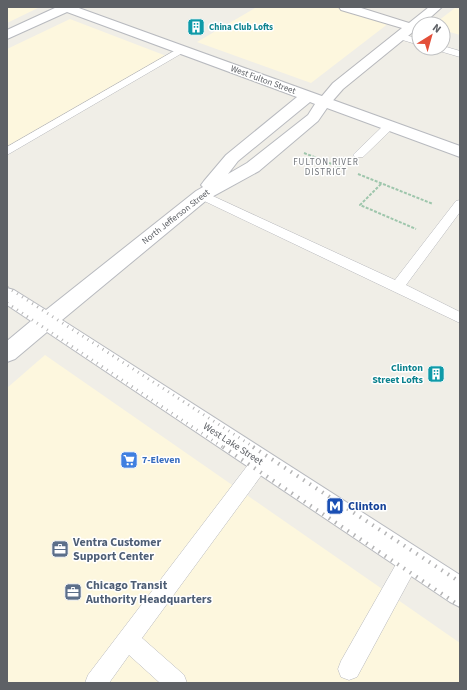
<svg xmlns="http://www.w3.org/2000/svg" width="467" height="690" font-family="'Source Sans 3',sans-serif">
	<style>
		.commercial { fill: #fdf7de }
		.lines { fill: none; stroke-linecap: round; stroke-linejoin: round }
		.lane-casing { stroke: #b7b8bc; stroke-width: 1 }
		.street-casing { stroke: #b7b8bc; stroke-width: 2 }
		.secondary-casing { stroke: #b8babf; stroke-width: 2 }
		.path { stroke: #9ec6ac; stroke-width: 2; stroke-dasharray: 3 1.5; stroke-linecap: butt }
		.lane { fill: #fff; fill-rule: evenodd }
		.street { fill: #fff; fill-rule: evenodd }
		.secondary { fill: #fff; fill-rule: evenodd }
		.rail-far1 { stroke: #b5b5b6; stroke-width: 3; stroke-dasharray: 1 5; stroke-linecap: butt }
		.rail { stroke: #b5b5b6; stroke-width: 4; stroke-dasharray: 1.5 6; stroke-linecap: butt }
		.labels { text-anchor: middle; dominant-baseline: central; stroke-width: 3; stroke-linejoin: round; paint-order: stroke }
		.far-culture-label { font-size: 9px; font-weight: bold; fill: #0d838f; stroke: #fff; text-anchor: start }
		.far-street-label { font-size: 9px; fill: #5e6166; stroke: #fff }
		.far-neighbourhood-label { font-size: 9px; letter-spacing: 1px; fill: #6f7378; stroke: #fff }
		.culture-label { font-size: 10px; font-weight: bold; fill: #0d838f; stroke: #fff; text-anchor: end }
		.street-label { font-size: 10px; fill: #5e6166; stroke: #fff }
		.shop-label { font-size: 10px; font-weight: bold; fill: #366cbe; stroke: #fff; text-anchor: start }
		.near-transit-label { font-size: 12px; font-weight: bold; fill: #164399; stroke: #fff; text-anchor: start }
		.near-service-label { font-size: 12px; font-weight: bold; fill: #4e5e75; stroke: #fff; text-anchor: start }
	</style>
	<rect width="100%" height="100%" fill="#f0eee7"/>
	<g class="commercial">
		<polygon points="7,7 40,7 7,23"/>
		<polygon points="257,7 335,7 389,23 311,83 197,42"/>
		<polygon points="455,8 460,9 460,35 443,30 443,24 434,24"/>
		<polygon points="70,19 169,57 7,152 7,49"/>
		<polygon points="45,355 460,643 460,683 7,683 7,388"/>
	</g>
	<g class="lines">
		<defs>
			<g id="lane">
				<polygon points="399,33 419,39 419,45 396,38 395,36 396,34"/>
				<polygon points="443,46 460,51 460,57 436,50 435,48 443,48"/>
				<polygon points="181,47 184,48 186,50 184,52 7,155 7,147"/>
				<polygon points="389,123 393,124 394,126 393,128 363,157 355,157 353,155 355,153 385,124"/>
				<polygon points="202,191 395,280 456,201 460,200 460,212 406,285 460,312 460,323 198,198 196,195 198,192"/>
				<polygon points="260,455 266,457 269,463 266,469 142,638 184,675 187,683 160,683 129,655 109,683 85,683 88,675 254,457"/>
				<polygon points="410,549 417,552 420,559 417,566 357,677 349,680 341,677 338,669 341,661 403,552"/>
			</g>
			<polygon id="street" points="339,7 358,7 409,23 429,7 442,7 423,24 419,24 419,27 343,89 329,105 324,106 319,105 317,102 333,83 402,28 341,10"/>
			<path id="secondary" d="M 57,7 L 76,7 L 460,146 L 460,157 L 327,108 L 318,121 L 259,171 L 208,199 L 62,320 L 460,575 L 460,607 L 450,602 L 47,332 L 15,359 L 7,362 L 7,341 L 31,321 L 7,305 L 7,288 L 14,290 L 46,310 L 196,191 L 203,187 L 201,185 L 204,181 L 226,155 L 297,97 L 67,12 L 7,39 L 7,30 ZM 310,102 L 315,104 L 308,115 L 247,163 L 228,174 L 238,161 Z"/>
		</defs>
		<use href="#lane" class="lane-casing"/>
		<use href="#street" class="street-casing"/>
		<use href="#secondary" class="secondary-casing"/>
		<g class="path">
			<polyline points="304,153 342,168"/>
			<polyline points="358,174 433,204"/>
			<polyline points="381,184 360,205 416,229"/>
		</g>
		<use href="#lane" class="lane"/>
		<use href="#street" class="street"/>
		<use href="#secondary" class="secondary"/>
		<g class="rail-far1">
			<polyline points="7,287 255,448"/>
			<polyline points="7,303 224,448"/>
		</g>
		<g class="rail">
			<polyline points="223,447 460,606"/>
			<polyline points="253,447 460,582"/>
		</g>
	</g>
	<defs>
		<symbol id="building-square" viewBox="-11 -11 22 22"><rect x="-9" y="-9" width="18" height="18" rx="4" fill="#0f9aa8" stroke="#fff"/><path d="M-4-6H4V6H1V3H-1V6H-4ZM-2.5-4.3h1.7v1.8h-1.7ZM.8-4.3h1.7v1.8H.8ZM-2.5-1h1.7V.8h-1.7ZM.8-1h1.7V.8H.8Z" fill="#fff"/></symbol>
		<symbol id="supermarket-square" viewBox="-11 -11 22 22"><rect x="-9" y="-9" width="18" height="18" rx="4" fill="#3f7fe0" stroke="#fff"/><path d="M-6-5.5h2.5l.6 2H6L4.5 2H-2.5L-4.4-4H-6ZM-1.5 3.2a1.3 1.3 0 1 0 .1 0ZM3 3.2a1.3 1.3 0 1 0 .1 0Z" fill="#fff"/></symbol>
		<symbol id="metro-square" viewBox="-11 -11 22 22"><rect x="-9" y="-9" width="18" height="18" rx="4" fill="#1a4fb4" stroke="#fff"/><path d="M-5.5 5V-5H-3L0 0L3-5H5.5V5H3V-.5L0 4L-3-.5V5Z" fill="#fff"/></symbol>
		<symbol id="office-square" viewBox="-11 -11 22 22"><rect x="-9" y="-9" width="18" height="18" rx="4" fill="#5c6f8a" stroke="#fff"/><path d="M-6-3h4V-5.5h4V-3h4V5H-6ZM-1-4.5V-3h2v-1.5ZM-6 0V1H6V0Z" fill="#fff"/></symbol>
	</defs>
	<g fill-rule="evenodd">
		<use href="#building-square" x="186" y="17" width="20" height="20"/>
		<use href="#building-square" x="426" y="364" width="20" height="20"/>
		<use href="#supermarket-square" x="119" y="450" width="20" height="20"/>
		<use href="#metro-square" x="325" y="496" width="20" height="20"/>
		<use href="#office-square" x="50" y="539" width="20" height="20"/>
		<use href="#office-square" x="63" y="582" width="20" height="20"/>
	</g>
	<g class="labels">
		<g class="far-culture-label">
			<text x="209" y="27">China Club Lofts</text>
		</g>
		<g class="far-street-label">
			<text transform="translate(263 80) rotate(20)">West Fulton Street</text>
			<text transform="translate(176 217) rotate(-38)">North Jefferson Street</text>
		</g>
		<g class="far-neighbourhood-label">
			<text x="326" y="162">FULTON RIVER<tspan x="326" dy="10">DISTRICT</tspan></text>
		</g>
		<g class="culture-label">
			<text x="423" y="368">Clinton<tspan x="423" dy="12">Street Lofts</tspan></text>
		</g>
		<g class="street-label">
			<text transform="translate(233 444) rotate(33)">West Lake Street</text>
		</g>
		<g class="shop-label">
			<text x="142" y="460">7-Eleven</text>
		</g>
		<g class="near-transit-label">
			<text x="348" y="506">Clinton</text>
		</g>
		<g class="near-service-label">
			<text x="73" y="542">Ventra Customer<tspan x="73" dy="14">Support Center</tspan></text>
			<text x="86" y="585">Chicago Transit<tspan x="86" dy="14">Authority Headquarters</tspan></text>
		</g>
	</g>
	<rect width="467" height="690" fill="none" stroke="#5e6166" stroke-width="16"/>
	<g transform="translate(431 36) rotate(37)"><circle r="19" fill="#ffffff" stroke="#bfc0c2"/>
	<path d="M0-3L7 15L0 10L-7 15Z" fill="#e34f39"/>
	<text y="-6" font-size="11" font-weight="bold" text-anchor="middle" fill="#5e6166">N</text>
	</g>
</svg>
